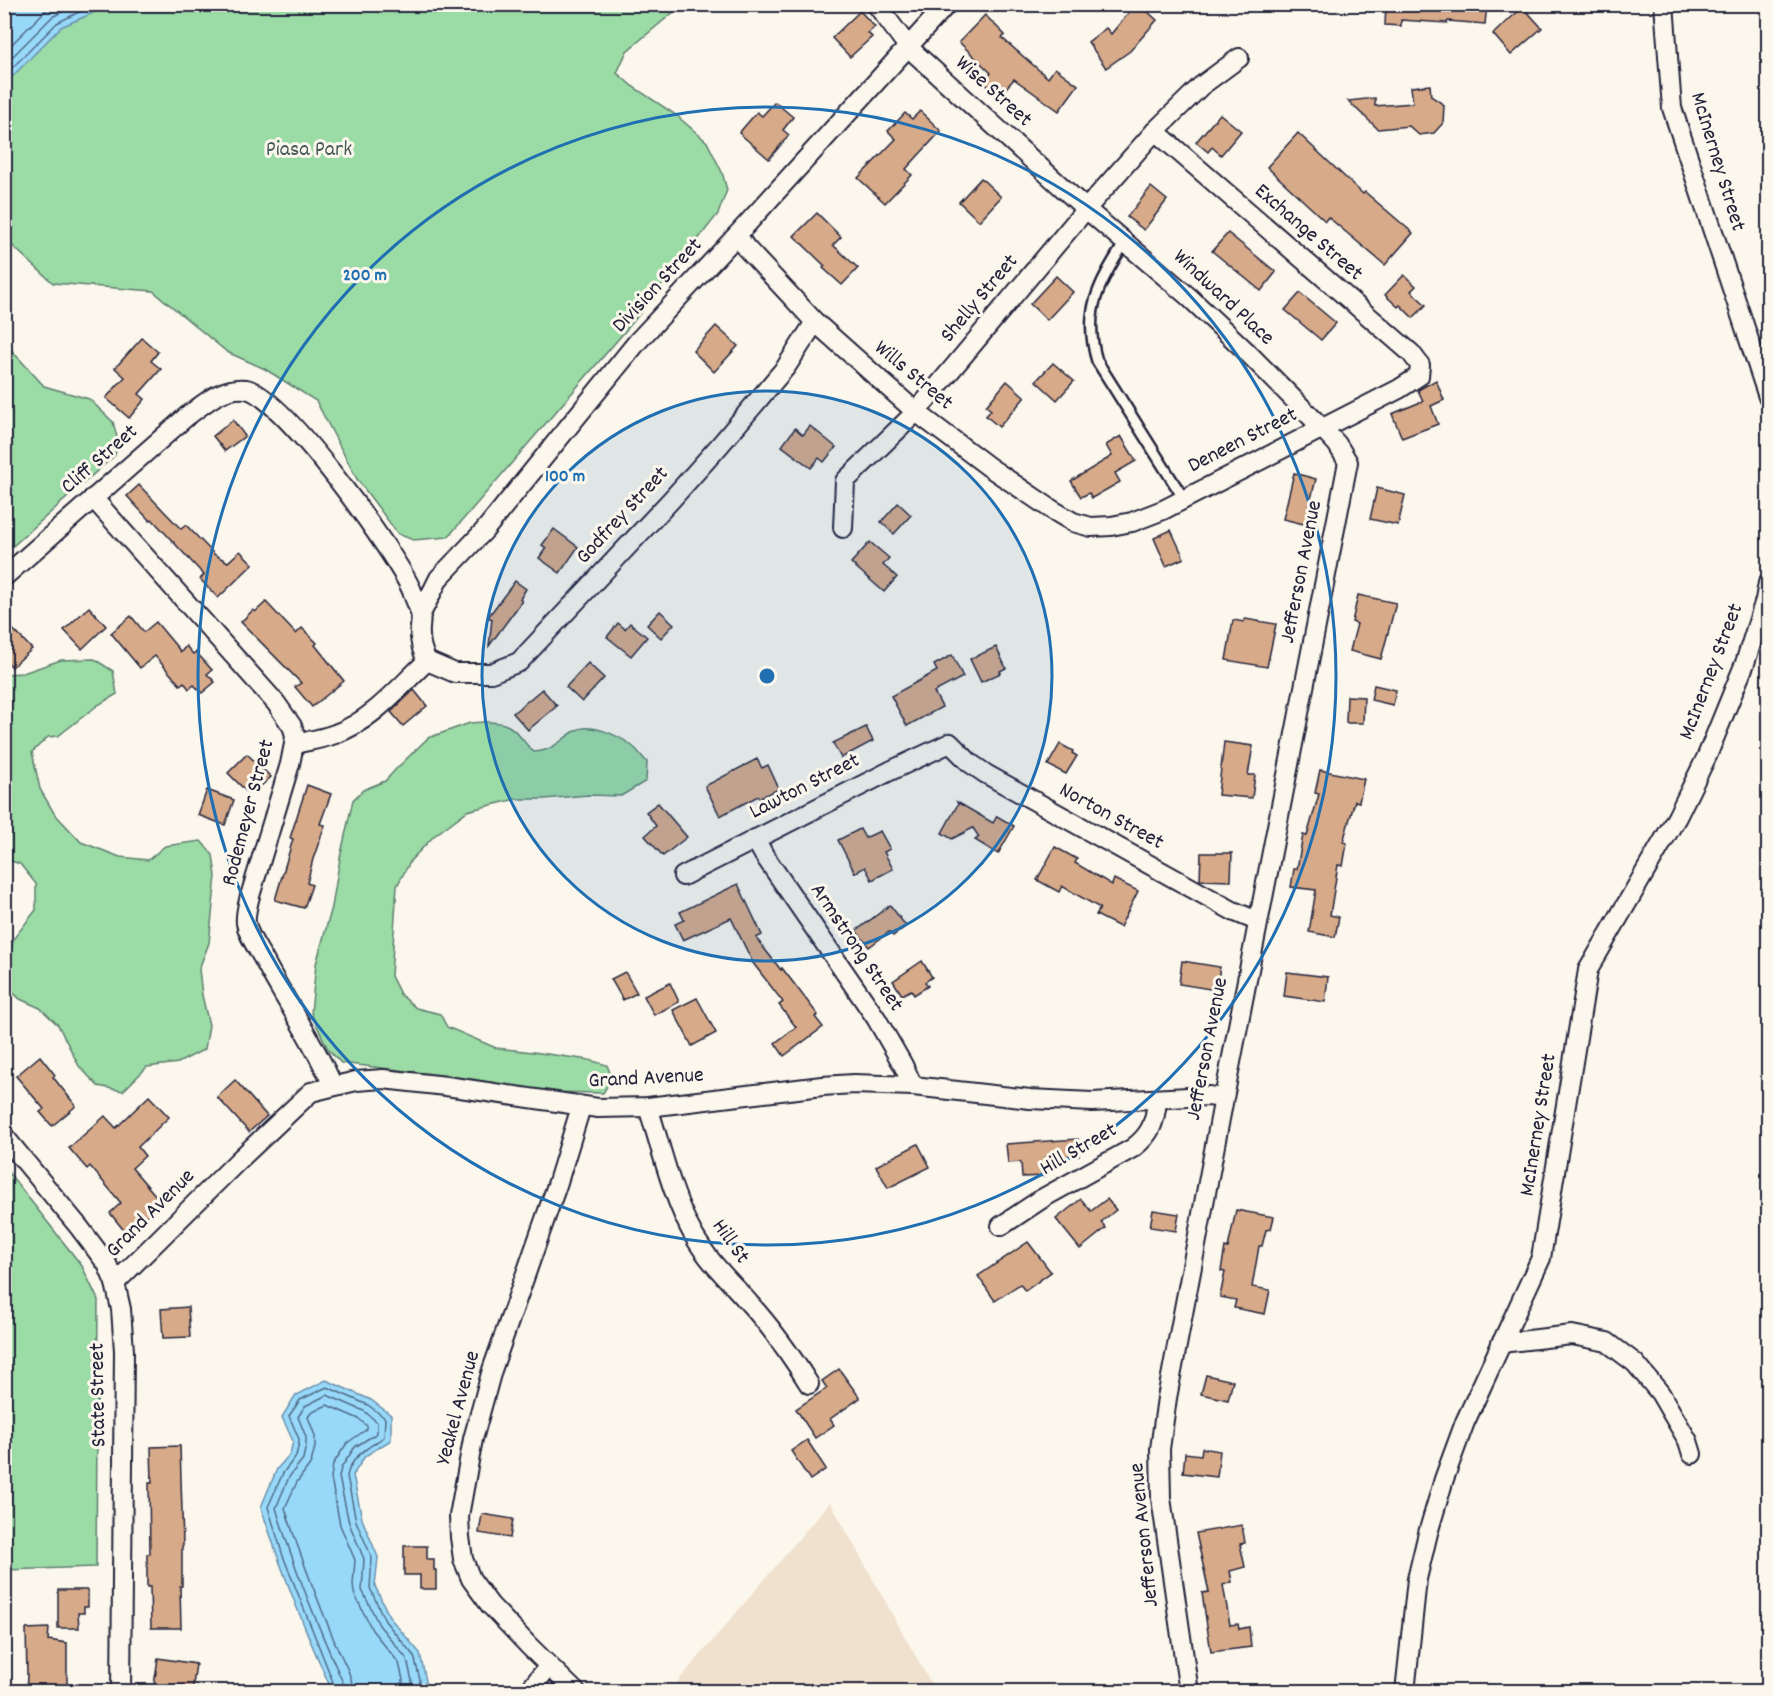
<svg xmlns="http://www.w3.org/2000/svg" width="1773" height="1696" font-family="Dekko,sans-serif">
	<style>
		.built { fill: #f0e0ce }
		.green { fill: #9bdba5; stroke: #5e7e70; stroke-width: 1.5 }
		.water { fill: #98d9fa; stroke: #6990ae; stroke-width: 1.5 }
		.lines { fill: none; stroke-linecap: round; stroke-linejoin: round }
		.shore { stroke: #516b87; stroke-width: 1.5 }
		.building { fill: #d7aa89; stroke: #22223b; stroke-width: 1.5 }
		.lane-casing { stroke: #22223b; stroke-width: 14 }
		.street-casing { stroke: #22223b; stroke-width: 22 }
		.lane { stroke: #fbf7ec; stroke-width: 9 }
		.street { stroke: #fbf7ec; stroke-width: 18 }
		.ring { fill: none; stroke: #1f6fb2; stroke-width: 3 }
		.labels { text-anchor: middle; dominant-baseline: central; stroke-width: 6; stroke-linejoin: round; paint-order: stroke }
		.street-label { font-size: 22px; fill: #22223b; stroke: #fbf7ec }
		.park-label { font-size: 22px; fill: #465a5b; stroke: #fbf7ec }
		.centre { fill: #1f6fb2; stroke: #fbf7ec; stroke-width: 3 }
		.ring-label { font-size: 18px; text-anchor: middle; font-weight: bold; fill: #1f6fb2; stroke: #fbf7ec; stroke-width: 6; stroke-linejoin: round; paint-order: stroke }
	</style>
	<rect width="100%" height="100%" fill="#fbf7ec"/>
	<filter id="ink" filterUnits="userSpaceOnUse"><feTurbulence type="fractalNoise" baseFrequency=".0167" numOctaves="2"/><feDisplacementMap in="SourceGraphic" scale="12" xChannelSelector="R" yChannelSelector="G"/><feConvolveMatrix kernelMatrix="1 2 1 2 8 2 1 2 1" color-interpolation-filters="sRGB"/></filter>
	<g filter="url(#ink)">
		<polygon class="built" points="830,1502 935,1691 670,1691"/>
		<g class="green">
			<polygon points="4,5 682,5 627,51 617,73 632,86 676,115 707,142 722,172 727,190 718,214 633,322 448,537 413,540 398,534 357,479 316,401 265,369 227,352 153,291 53,283 5,239"/>
			<polygon points="5,343 44,386 89,399 113,422 118,441 115,455 5,553"/>
			<polygon points="94,659 113,671 117,694 98,705 58,736 48,737 32,752 40,789 54,813 81,842 120,857 148,860 165,846 201,841 213,855 216,876 209,943 199,969 202,995 209,1025 205,1049 178,1063 147,1067 123,1091 98,1086 79,1066 58,1025 40,1008 20,999 5,985 5,971 14,938 36,910 36,884 20,864 8,860 5,863 5,674 23,673 61,660"/>
			<path d="M 484,722 C 490,722 498,722 504,724 C 517,728 524,744 534,752 C 553,751 560,740 575,731 C 589,721 619,736 631,745 C 637,749 642,757 647,762 L 646,781 L 621,796 L 588,795 L 544,799 L 516,799 L 467,811 L 434,836 L 411,860 L 397,886 L 391,976 L 400,994 L 416,1008 L 440,1014 L 447,1027 L 496,1048 L 533,1052 L 589,1060 L 607,1065 L 612,1078 L 603,1093 L 546,1092 L 472,1079 L 341,1063 L 328,1049 L 311,1013 L 316,964 L 332,907 L 340,858 L 353,800 L 363,790 L 385,781 L 395,770 L 428,738 L 470,723 Z"/>
			<polygon points="5,1168 82,1266 98,1300 96,1567 5,1570"/>
		</g>
		<g class="water">
			<polygon points="8,5 8,4 111,5 61,27 5,84 4,9"/>
			<path d="M 326,1380 L 371,1400 L 391,1415 L 391,1440 L 365,1456 L 353,1475 L 362,1519 L 378,1557 L 375,1586 L 390,1618 L 420,1653 L 426,1681 L 424,1691 L 332,1691 C 305,1631 281,1570 261,1507 L 277,1469 L 290,1454 L 293,1441 L 282,1417 L 295,1396 Z"/>
		</g>
		<g class="lines">
			<g class="shore">
				<polyline points="4,52 46,10 56,4"/>
				<polyline points="4,65 52,17 77,4"/>
				<polyline points="4,76 57,23 95,4"/>
				<path d="M 337,1692 L 283,1556 L 268,1507 L 283,1473 L 296,1456 L 299,1443 L 299,1439 L 289,1416 L 300,1400 L 327,1387 L 368,1405 L 385,1418 L 384,1437 C 369,1447 351,1456 347,1476 L 356,1521 L 372,1558 L 370,1588 L 385,1621 L 414,1656 L 420,1680 L 418,1692"/>
				<path d="M 344,1692 L 344,1685 C 318,1627 294,1568 276,1508 L 289,1477 L 303,1459 L 306,1445 L 306,1437 L 298,1417 L 305,1406 L 327,1395 L 364,1411 L 377,1422 L 377,1433 L 355,1447 L 341,1468 L 339,1477 L 349,1523 L 364,1559 L 362,1590 L 379,1625 L 407,1659 L 412,1681 L 411,1692"/>
				<path d="M 353,1692 C 353,1674 340,1656 334,1640 C 316,1596 299,1553 285,1508 L 297,1482 L 311,1463 L 315,1447 L 315,1436 L 308,1417 L 311,1413 L 327,1405 L 359,1419 L 367,1426 L 367,1429 L 347,1443 L 333,1464 L 331,1478 L 340,1525 L 355,1560 L 353,1584 L 354,1593 L 372,1630 L 399,1663 L 403,1680 L 402,1692"/>
			</g>
		</g>
		<g class="building">
			<polygon points="1136,4 1139,4 1157,20 1130,51 1106,68 1088,42 1106,28 1111,34"/>
			<polygon points="1386,4 1487,4 1485,24 1448,21 1447,23 1401,20 1401,26 1385,25"/>
			<polygon points="1523,7 1542,28 1511,55 1493,34"/>
			<polygon points="860,11 875,27 868,33 872,37 850,57 832,38"/>
			<polygon points="985,15 1005,35 1002,38 1048,78 1055,68 1078,85 1059,111 1014,79 999,96 983,82 991,73 959,42"/>
			<polygon points="1430,85 1431,96 1444,105 1443,123 1434,133 1419,135 1409,126 1378,129 1348,101 1375,98 1375,106 1413,103 1411,87"/>
			<polygon points="775,102 793,117 783,130 789,135 769,159 739,133 757,112 762,116"/>
			<polygon points="920,111 941,131 906,169 912,175 885,203 858,178 896,139 888,131 905,113 912,119"/>
			<polygon points="1220,114 1241,131 1221,155 1212,147 1208,152 1196,142"/>
			<polygon points="1298,133 1363,194 1365,192 1413,233 1385,265 1328,217 1325,221 1267,167"/>
			<polygon points="981,178 1001,197 979,221 959,202"/>
			<polygon points="1151,187 1167,200 1144,230 1127,217"/>
			<polygon points="817,213 841,237 833,245 858,268 842,285 823,268 825,266 794,236"/>
			<polygon points="1228,233 1276,272 1261,291 1212,251"/>
			<polygon points="1404,275 1416,286 1411,291 1426,305 1413,318 1400,305 1398,307 1385,295"/>
			<polygon points="1056,276 1073,292 1047,320 1030,304"/>
			<polygon points="1300,293 1336,323 1321,340 1285,310"/>
			<polygon points="716,326 738,346 714,372 693,351"/>
			<polygon points="142,338 158,352 151,361 161,369 139,394 145,399 129,418 106,398 125,377 115,368"/>
			<polygon points="1053,363 1074,381 1057,400 1036,381"/>
			<polygon points="1436,380 1444,400 1431,406 1438,424 1402,438 1392,414 1423,401 1418,390"/>
			<polygon points="1007,381 1025,397 999,427 986,416 991,410 986,406"/>
			<polygon points="233,420 245,436 225,451 213,436"/>
			<polygon points="810,426 836,447 824,462 819,458 811,468 782,446 795,428 803,435"/>
			<polygon points="1121,436 1136,461 1115,473 1120,482 1092,498 1089,493 1081,497 1071,481 1112,456 1106,445"/>
			<polygon points="1294,473 1316,479 1309,507 1316,508 1312,526 1283,519"/>
			<polygon points="139,485 181,529 186,525 215,555 228,562 240,551 253,564 218,598 200,579 204,575 152,519 150,521 127,496"/>
			<polygon points="1377,488 1405,495 1398,525 1370,519"/>
			<polygon points="898,503 911,515 894,534 881,522"/>
			<polygon points="554,529 578,547 560,573 539,558 546,548 542,545"/>
			<polygon points="1171,530 1184,558 1166,566 1154,538"/>
			<polygon points="870,542 889,558 883,565 897,577 884,592 851,563"/>
			<polygon points="515,581 526,589 520,599 522,601 489,646 492,619 488,617"/>
			<polygon points="1358,595 1396,603 1381,659 1350,651 1357,624 1352,622"/>
			<polygon points="266,602 296,634 302,628 317,643 315,645 344,681 312,707 295,687 301,683 241,622 253,610 255,612"/>
			<polygon points="89,607 106,626 82,649 64,630"/>
			<polygon points="660,611 674,624 661,638 647,625"/>
			<polygon points="131,616 144,632 156,622 181,652 186,646 193,654 196,652 212,670 207,674 215,682 202,693 194,685 189,689 184,682 180,685 155,656 140,668 111,633"/>
			<polygon points="1245,619 1276,624 1267,667 1226,660 1233,620 1244,622"/>
			<polygon points="4,620 32,649 12,667 4,659"/>
			<polygon points="618,623 625,629 630,623 647,637 631,656 607,637"/>
			<polygon points="996,647 1006,668 1000,671 1001,673 981,682 970,659"/>
			<polygon points="952,655 963,677 934,692 942,707 907,726 891,696 937,671 934,665"/>
			<polygon points="588,663 604,678 582,702 566,687"/>
			<polygon points="1374,685 1396,690 1393,705 1371,700"/>
			<polygon points="542,689 557,706 528,730 513,713"/>
			<polygon points="414,690 427,706 403,726 391,712"/>
			<polygon points="1347,696 1364,697 1363,723 1346,723"/>
			<polygon points="866,727 873,741 841,758 833,743"/>
			<polygon points="1224,742 1253,746 1248,775 1255,775 1252,798 1218,795"/>
			<polygon points="1060,744 1073,751 1072,753 1077,756 1066,774 1048,765"/>
			<polygon points="247,754 271,777 260,787 256,783 247,792 228,773"/>
			<polygon points="757,759 762,768 768,765 779,789 759,798 758,796 720,816 705,786"/>
			<polygon points="1320,770 1364,779 1359,802 1355,801 1343,842 1347,843 1343,866 1338,865 1330,915 1339,917 1335,937 1309,932 1316,890 1291,887 1294,869 1297,869 1303,835 1307,836 1319,794 1315,793"/>
			<polygon points="307,785 331,794 320,824 325,825 313,859 307,883 312,885 304,908 275,900 293,839 290,838"/>
			<polygon points="207,790 234,800 225,825 198,815"/>
			<polygon points="957,802 993,823 997,816 1014,826 998,854 975,840 979,837 973,828 952,839 942,833 958,804"/>
			<polygon points="658,803 687,837 663,856 645,836 656,826 646,812"/>
			<polygon points="860,829 865,838 880,831 890,849 884,852 893,869 872,880 865,867 855,873 838,840"/>
			<polygon points="1055,847 1077,859 1075,863 1112,885 1114,879 1138,891 1120,927 1096,915 1100,908 1062,886 1059,892 1037,880"/>
			<polygon points="1201,853 1232,853 1231,881 1200,880"/>
			<polygon points="738,884 762,935 756,938 781,970 782,968 818,1015 815,1017 823,1027 784,1056 775,1043 796,1027 779,1005 783,1002 753,963 731,918 683,940 675,924 684,920 680,912"/>
			<polygon points="890,905 906,926 893,936 889,932 869,947 856,931"/>
			<polygon points="922,961 932,977 925,982 928,986 914,995 911,990 902,995 893,981"/>
			<polygon points="1182,961 1220,967 1216,990 1179,984"/>
			<polygon points="625,972 637,993 623,1000 611,979"/>
			<polygon points="1287,972 1328,977 1325,1002 1284,996"/>
			<polygon points="670,983 679,1002 654,1015 644,996"/>
			<polygon points="697,998 716,1033 692,1046 673,1010"/>
			<polygon points="40,1056 55,1075 53,1077 76,1106 52,1126 40,1112 44,1109 16,1076"/>
			<polygon points="235,1080 267,1116 249,1132 217,1097"/>
			<polygon points="149,1096 169,1117 138,1147 145,1156 132,1168 162,1203 126,1233 110,1213 121,1203 90,1166 87,1169 69,1148 105,1116 116,1128"/>
			<polygon points="1078,1139 1079,1156 1045,1158 1046,1176 1022,1177 1021,1162 1008,1163 1006,1144"/>
			<polygon points="918,1144 930,1167 888,1188 876,1166"/>
			<polygon points="1081,1199 1091,1211 1107,1199 1116,1210 1101,1222 1106,1228 1080,1249 1056,1219"/>
			<polygon points="1153,1210 1179,1214 1176,1231 1150,1227"/>
			<polygon points="1236,1210 1274,1217 1271,1229 1266,1230 1262,1246 1259,1246 1252,1287 1270,1290 1265,1314 1234,1308 1236,1300 1220,1297 1225,1272 1221,1271 1225,1247 1228,1248"/>
			<polygon points="1028,1242 1051,1272 1025,1291 1020,1284 995,1301 978,1276"/>
			<polygon points="188,1307 190,1337 163,1338 161,1309"/>
			<polygon points="839,1369 860,1398 830,1419 834,1425 815,1438 796,1409 827,1388 822,1381"/>
			<polygon points="1206,1375 1233,1381 1228,1400 1201,1394"/>
			<polygon points="807,1440 826,1469 810,1480 791,1451"/>
			<polygon points="180,1446 183,1545 182,1546 182,1586 180,1586 181,1628 151,1628 150,1587 147,1587 147,1554 150,1554 149,1483 152,1483 151,1447"/>
			<polygon points="1202,1448 1220,1451 1217,1477 1183,1473 1185,1453 1201,1455"/>
			<polygon points="482,1514 513,1519 510,1538 479,1533"/>
			<polygon points="1242,1525 1245,1543 1240,1544 1245,1567 1230,1571 1232,1582 1223,1585 1230,1625 1238,1624 1239,1629 1249,1627 1251,1647 1211,1652 1202,1593 1209,1592 1196,1533"/>
			<polygon points="404,1546 427,1546 427,1559 434,1559 434,1570 436,1570 436,1589 420,1589 420,1575 404,1575"/>
			<polygon points="58,1590 88,1590 88,1607 84,1607 84,1613 78,1613 79,1628 58,1628"/>
			<polygon points="49,1628 48,1640 67,1643 67,1692 26,1692 27,1676 26,1629"/>
			<polygon points="158,1658 196,1664 192,1692 153,1692"/>
		</g>
		<g class="lines">
			<defs>
				<path id="lane" d="M 1125,242 C 1099,284 1082,311 1097,361 L 1184,499"/>
				<g id="street">
					<polyline points="876,4 909,48 1086,209 1189,297 1247,352 1322,428 1337,444 1348,462 1224,1098 1167,1398 1160,1449 1161,1498 1189,1692"/>
					<polyline points="1664,4 1672,108 1768,397"/>
					<polyline points="737,235 746,248 815,322 916,412 989,467 1051,509 1073,522 1091,527 1111,526 1132,522 1163,510 1399,389 1419,376 1420,365 1411,353 1155,131"/>
					<path d="M 93,498 L 276,703 L 292,726 L 295,735 L 294,744 L 290,764 L 250,896 C 248,904 245,914 246,923 C 248,936 258,949 264,960 C 286,1002 314,1042 333,1086"/>
					<polyline points="843,528 845,481 916,412 1086,209 1155,131 1201,86 1239,58"/>
					<path d="M 4,577 L 186,417 C 204,404 222,386 246,389 C 282,395 397,555 412,591 C 414,598 418,605 420,613 C 422,620 419,628 420,635 C 420,645 423,653 427,661 L 455,673 L 491,673 L 519,662 L 671,500 L 720,445 L 786,367 L 815,322"/>
					<polyline points="421,614 439,578 484,531 638,341 737,235 947,4"/>
					<path d="M 294,744 C 308,741 322,739 335,734 C 372,721 399,687 427,661"/>
					<polyline points="755,839 764,855 876,1018 903,1065 913,1086"/>
					<polyline points="683,876 890,771 950,743 970,763 986,774 1233,911 1257,921"/>
					<path d="M 648,1107 C 662,1150 672,1197 694,1236 C 709,1262 730,1281 749,1303 C 772,1328 791,1355 809,1384"/>
					<polyline points="4,1136 79,1227 107,1264 115,1283 121,1309 124,1351 121,1692"/>
					<path d="M 1001,1226 L 1043,1198 L 1133,1148 C 1151,1134 1155,1123 1157,1100"/>
					<polyline points="115,1283 240,1159 311,1092 356,1081 383,1079 446,1086 598,1108 648,1107 822,1086 854,1084 913,1086 1030,1099 1092,1102 1208,1096 1224,1098"/>
					<polyline points="1501,1343 1572,1335 1607,1342 1635,1363 1660,1393 1688,1441 1692,1454"/>
					<polyline points="528,1692 549,1666"/>
					<polyline points="576,1692 529,1646 490,1605 471,1579 463,1559 460,1537 459,1516 473,1439 492,1370 557,1185 581,1107"/>
					<polyline points="1405,1692 1417,1579 1428,1533 1444,1479 1465,1422 1541,1258 1588,970 1677,817 1707,756 1745,663 1765,600 1768,583"/>
				</g>
			</defs>
			<use href="#lane" class="lane-casing"/>
			<use href="#street" class="street-casing"/>
			<use href="#lane" class="lane"/>
			<use href="#street" class="street"/>
		</g>
	</g>
	<circle cx="767" cy="676" r="285" fill="#1f6fb2" fill-opacity=".12"/>
	<g class="ring">
		<circle cx="767" cy="676" r="285"/>
		<circle cx="767" cy="676" r="569"/>
	</g>
	<g class="labels">
		<g class="street-label">
			<text transform="translate(993 92) rotate(42)">Wise Street</text>
			<text transform="translate(1717 162) rotate(73)">McInerney Street</text>
			<text transform="translate(1308 233) rotate(41)">Exchange Street</text>
			<text transform="translate(658 286) rotate(-47)">Division Street</text>
			<text transform="translate(1223 298) rotate(43)">Windward Place</text>
			<text transform="translate(980 299) rotate(-50)">Shelly Street</text>
			<text transform="translate(913 376) rotate(40)">Wills Street</text>
			<text transform="translate(1243 441) rotate(-27)">Deneen Street</text>
			<text transform="translate(100 460) rotate(-41)">Cliff Street</text>
			<text transform="translate(623 516) rotate(-47)">Godfrey Street</text>
			<text transform="translate(1302 572) rotate(-79)">Jefferson Avenue</text>
			<text transform="translate(1712 672) rotate(-69)">McInerney Street</text>
			<text transform="translate(805 787) rotate(-27)">Lawton Street</text>
			<text transform="translate(249 813) rotate(-75)">Rodemeyer Street</text>
			<text transform="translate(1111 817) rotate(29)">Norton Street</text>
			<text transform="translate(856 948) rotate(56)">Armstrong Street</text>
			<text transform="translate(1208 1049) rotate(-79)">Jefferson Avenue</text>
			<text transform="translate(646 1079) rotate(-3)">Grand Avenue</text>
			<text transform="translate(1539 1125) rotate(-81)">McInerney Street</text>
			<text transform="translate(1079 1150) rotate(-30)">Hill Street</text>
			<text transform="translate(151 1214) rotate(-45)">Grand Avenue</text>
			<text transform="translate(730 1242) rotate(55)">Hill St</text>
			<text transform="translate(99 1395) rotate(-91)">State Street</text>
			<text transform="translate(459 1408) rotate(-75)">Yeakel Avenue</text>
			<text transform="translate(1145 1535) rotate(-96)">Jefferson Avenue</text>
		</g>
		<g class="park-label">
			<text x="309" y="150">Piasa Park</text>
		</g>
	</g>
	<circle cx="767" cy="676" r="9" class="centre"/>
	<g class="ring-label">
		<text x="365" y="280">200 m</text>
		<text x="565" y="481">100 m</text>
	</g>
	<rect width="1773" height="1696" fill="none" stroke="#fbf7ec" stroke-width="24"/>
	<rect x="12" y="12" width="1749" height="1672" fill="none" stroke="#22223b" stroke-width="2" filter="url(#ink)"/>
</svg>
